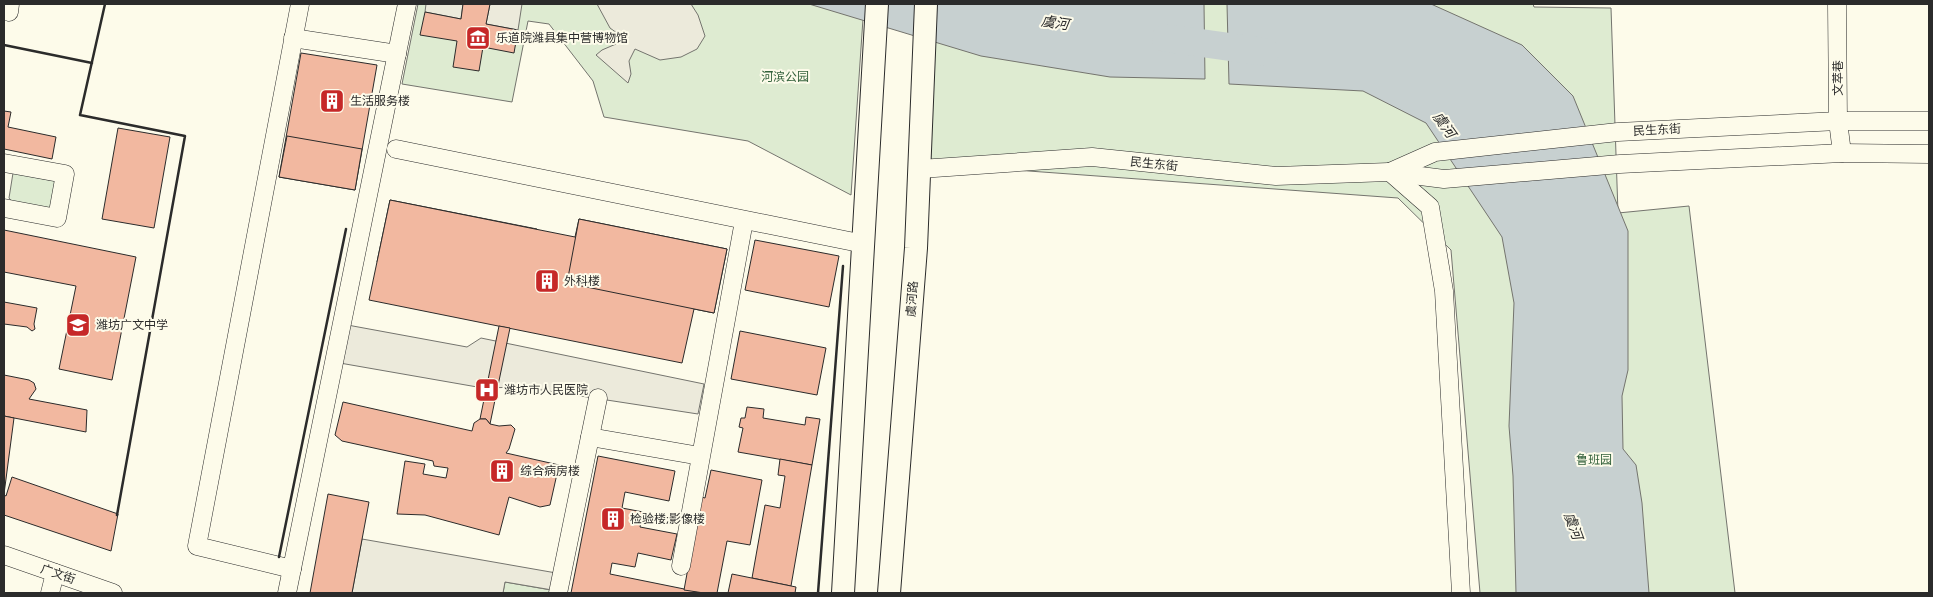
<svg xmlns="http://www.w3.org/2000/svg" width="1933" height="597" font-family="Figtree,'Noto Sans SC',sans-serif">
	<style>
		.green { fill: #deebd1; stroke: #74746e }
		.parking { fill: #eceadb; stroke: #74746e }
		.water { fill: #c7d0d0; stroke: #74746e }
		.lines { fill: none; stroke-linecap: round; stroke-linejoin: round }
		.river { stroke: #c7d0d0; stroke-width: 28 }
		.building { fill: #f2b8a0; stroke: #2b2b2b }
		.minor-casing { stroke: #2b2b2b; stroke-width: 19 }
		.major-casing { stroke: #2b2b2b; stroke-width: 24 }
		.minor { stroke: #fdfbea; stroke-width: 18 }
		.major { stroke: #fdfbea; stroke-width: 22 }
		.wall { stroke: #2b2b2b; stroke-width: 2.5 }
		.labels { text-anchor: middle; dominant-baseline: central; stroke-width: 4; stroke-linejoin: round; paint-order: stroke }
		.poi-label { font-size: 12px; fill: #2b2b2b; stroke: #fdfbea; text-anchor: start }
		.park-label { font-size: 12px; fill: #34623c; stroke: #fdfbea }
		.street-label { font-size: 12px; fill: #2b2b2b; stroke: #fdfbea }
		.water-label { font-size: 14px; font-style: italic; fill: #2b2b2b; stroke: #fdfbea }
	</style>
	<rect width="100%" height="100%" fill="#fdfbea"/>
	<g class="green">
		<polygon points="418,4 864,4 851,195 748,141 604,117 593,81 549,24 528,21 512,102 402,84"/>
		<polygon points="935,4 1533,4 1534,7 1611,8 1618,213 1689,206 1735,593 1480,593 1451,250 1398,198 919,163"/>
		<polygon points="13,173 55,181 52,205 48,209 13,203 9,198"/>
		<polygon points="505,582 551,590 550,593 503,593"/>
	</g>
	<g class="parking">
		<polygon points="426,4 463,4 461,19 425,12"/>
		<polygon points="490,4 522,4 518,30 486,24"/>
		<polygon points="597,4 691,4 698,15 705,36 697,49 681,57 660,60 635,49 629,61 631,74 628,83 596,55 602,50 616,44 621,36 610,28"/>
		<polygon points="342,324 467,347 481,338 704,384 698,414 522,387 483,388 334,362"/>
		<polygon points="362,539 562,574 558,591 505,582 503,593 352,593"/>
	</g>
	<g class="water">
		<polygon points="809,4 1204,4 1205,79 1110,77 981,56"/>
		<polygon points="1227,4 1431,4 1522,45 1573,96 1628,231 1628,370 1622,396 1623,449 1636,465 1642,503 1649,593 1516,593 1513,476 1509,426 1514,303 1502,237 1426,123 1363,91 1229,84"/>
	</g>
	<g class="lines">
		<polyline class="river" points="1166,38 1265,52"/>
	</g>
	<g class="building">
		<polygon points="463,4 490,4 486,24 518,30 514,53 483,47 479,71 453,67 457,41 420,35 425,12 461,19"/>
		<polygon points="301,53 377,65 355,190 279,177"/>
		<polygon points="4,111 11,112 8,127 56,137 52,159 4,149"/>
		<polygon points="118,128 170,137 154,228 102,219"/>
		<polygon points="287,136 362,149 355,190 279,177"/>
		<polygon points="390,200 537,229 524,292 377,262"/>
		<polygon points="390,200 575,237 579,219 727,249 714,313 694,309 682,363 369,300"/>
		<polygon points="579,219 727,249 714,313 567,283"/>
		<polygon points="4,230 136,257 112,380 59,369 76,286 4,272"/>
		<polygon points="755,240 839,256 829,307 745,290"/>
		<polygon points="4,302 37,308 34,324 35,329 32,331 27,327 4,324"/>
		<polygon points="499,326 510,328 490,424 486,419 480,419"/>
		<polygon points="740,331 826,348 817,395 731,379"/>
		<polygon points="4,375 29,380 34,383 36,389 29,399 87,410 86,432 4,416"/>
		<polygon points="343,402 472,431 474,423 480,419 486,419 490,424 499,426 511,425 515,429 509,449 506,453 559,465 550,505 540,507 509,497 499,535 425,515 397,514 405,461 425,464 423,474 446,478 448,468 434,466 433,461 342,441 335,435"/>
		<polygon points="747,407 764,409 763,418 805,425 806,417 820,419 812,465 738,452 743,428 739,427 741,418 745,418"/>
		<polygon points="4,416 14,418 4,494"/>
		<polygon points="598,456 675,471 669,501 625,492 622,508 643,512 640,527 677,534 671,560 638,553 635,567 612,563 610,574 704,593 571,593"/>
		<polygon points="780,459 812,465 791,586 752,578 765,505 780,508 785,476 778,475"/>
		<polygon points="711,470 762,480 750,545 727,541 717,593 704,593 684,590 701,497 705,498"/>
		<polygon points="12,477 118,514 111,551 4,515 4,495 6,496"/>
		<polygon points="328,494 369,502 352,593 310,593"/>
		<polygon points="732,574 796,587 795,593 728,593"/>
	</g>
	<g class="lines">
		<defs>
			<g id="minor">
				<polyline points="1837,4 1838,121 1842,153"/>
				<polyline points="9,12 10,4"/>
				<polyline points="293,38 397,54"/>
				<polyline points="396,149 864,244"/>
				<polyline points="4,163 65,174 57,218 4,208"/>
				<polyline points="920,169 1092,157 1276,176 1389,172 1444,179 1620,164 1842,153 1929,154"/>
				<polyline points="1390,172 1435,152 1618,132 1838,121 1929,121"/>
				<polyline points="1390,172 1430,207 1444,291 1461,593"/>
				<polyline points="590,437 700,456"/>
				<polyline points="4,555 113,593"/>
				<polyline points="681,566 744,221"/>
				<polyline points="292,569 197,546 300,4"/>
				<polyline points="50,593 55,573"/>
				<polyline points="287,593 407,4"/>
				<polyline points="558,593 598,398"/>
			</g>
			<g id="major">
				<polyline points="843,593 877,4"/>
				<polyline points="889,593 916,248 926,4"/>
			</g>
		</defs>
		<use href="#minor" class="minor-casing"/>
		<use href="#major" class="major-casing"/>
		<use href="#minor" class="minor"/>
		<use href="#major" class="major"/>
		<g class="wall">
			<polyline points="105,4 80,115 185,136 117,515"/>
			<polyline points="4,45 92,63"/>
			<polyline points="279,557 346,229"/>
			<polyline points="818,593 843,266"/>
		</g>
	</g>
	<defs>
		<symbol id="museum-square" viewBox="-11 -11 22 22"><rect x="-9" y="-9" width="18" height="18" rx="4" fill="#c62828" stroke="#fdfbea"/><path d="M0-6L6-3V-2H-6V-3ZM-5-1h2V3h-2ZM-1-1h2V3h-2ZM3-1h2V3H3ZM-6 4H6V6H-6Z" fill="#fff"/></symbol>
		<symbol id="building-square" viewBox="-11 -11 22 22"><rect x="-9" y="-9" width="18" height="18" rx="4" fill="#c62828" stroke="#fdfbea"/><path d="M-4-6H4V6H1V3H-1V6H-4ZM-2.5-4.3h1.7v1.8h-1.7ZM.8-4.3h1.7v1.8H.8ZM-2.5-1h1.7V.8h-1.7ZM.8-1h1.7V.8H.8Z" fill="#fff"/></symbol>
		<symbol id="school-square" viewBox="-11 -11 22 22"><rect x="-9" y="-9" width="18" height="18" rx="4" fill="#c62828" stroke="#fdfbea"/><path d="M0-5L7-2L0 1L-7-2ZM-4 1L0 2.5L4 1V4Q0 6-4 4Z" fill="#fff"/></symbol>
		<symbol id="hospital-square" viewBox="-11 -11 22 22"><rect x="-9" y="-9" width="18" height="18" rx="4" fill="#c62828" stroke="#fdfbea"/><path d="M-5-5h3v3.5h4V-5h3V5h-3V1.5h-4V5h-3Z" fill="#fff"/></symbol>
	</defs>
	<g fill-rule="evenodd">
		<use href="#museum-square" x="464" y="24" width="28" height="28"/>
		<use href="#building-square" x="318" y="87" width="28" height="28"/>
		<use href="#building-square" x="533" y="267" width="28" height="28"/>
		<use href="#school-square" x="64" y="311" width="28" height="28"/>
		<use href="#hospital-square" x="473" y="376" width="28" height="28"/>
		<use href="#building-square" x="488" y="457" width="28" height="28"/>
		<use href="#building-square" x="599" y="505" width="28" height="28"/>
	</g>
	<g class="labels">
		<g class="poi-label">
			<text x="496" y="38">乐道院潍县集中营博物馆</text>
			<text x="350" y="101">生活服务楼</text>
			<text x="564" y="281">外科楼</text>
			<text x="96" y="325">潍坊广文中学</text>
			<text x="504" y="390">潍坊市人民医院</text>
			<text x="520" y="471">综合病房楼</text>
			<text x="630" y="519">检验楼;影像楼</text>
		</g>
		<g class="park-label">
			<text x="785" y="77">河滨公园</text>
			<text x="1594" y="460">鲁班园</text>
		</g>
		<g class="street-label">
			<text transform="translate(1838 78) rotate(-90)">文萃巷</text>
			<text transform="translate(1657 130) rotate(-3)">民生东街</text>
			<text transform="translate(1154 164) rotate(6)">民生东街</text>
			<text transform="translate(912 299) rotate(-86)">虞河路</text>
			<text transform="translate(58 574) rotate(19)">广文街</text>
		</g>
		<g class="water-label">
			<text transform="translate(1055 23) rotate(8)">虞河</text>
			<text transform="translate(1444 125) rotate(54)">虞河</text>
			<text transform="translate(1573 526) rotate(70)">虞河</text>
		</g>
	</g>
	<rect width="1933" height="597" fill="none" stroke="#2b2b2b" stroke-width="10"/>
</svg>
